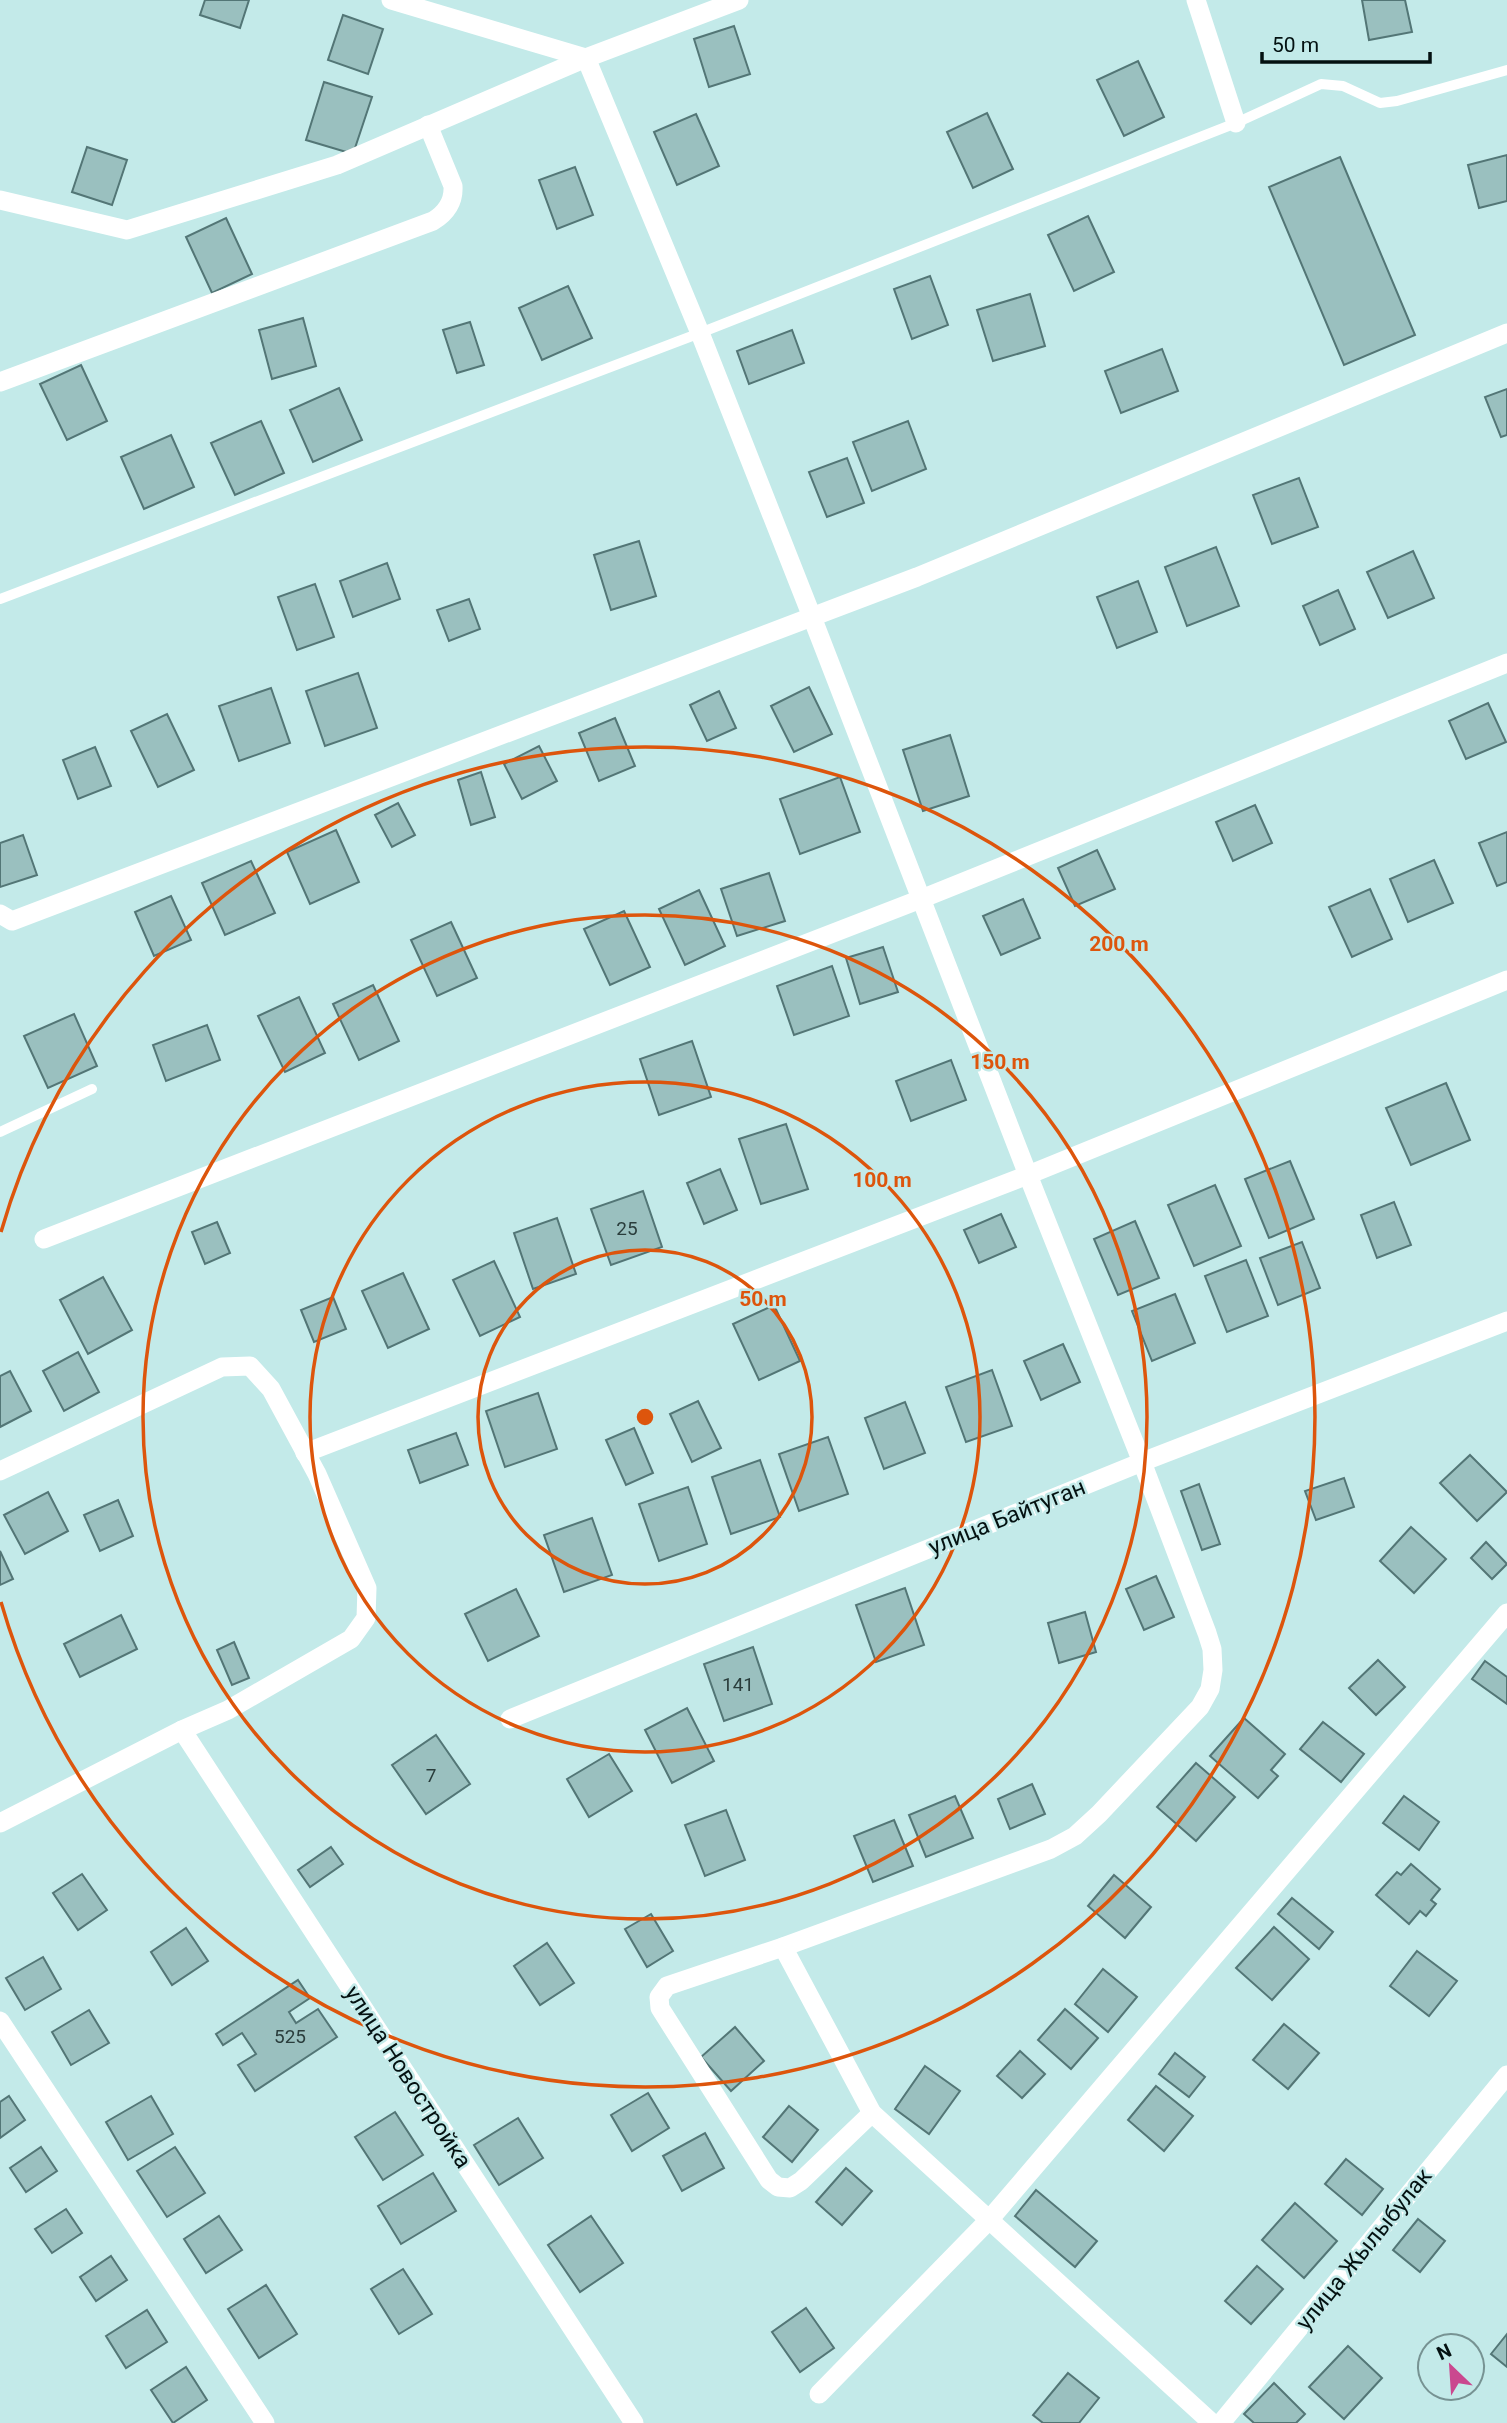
<svg xmlns="http://www.w3.org/2000/svg" width="1507" height="2423" font-family="Roboto,sans-serif">
	<style>
		.building { fill: #9ac0bf; stroke: #537676; stroke-width: 2 }
		.lines { fill: none; stroke-linecap: round; stroke-linejoin: round }
		.service { stroke: #fff; stroke-width: 10 }
		.minor { stroke: #fff; stroke-width: 19 }
		.ring { fill: none; stroke: #dd550c; stroke-width: 3.5 }
		.labels { text-anchor: middle; dominant-baseline: central; stroke-width: 5; stroke-linejoin: round; paint-order: stroke }
		.number-label { font-size: 19px; fill: #2a3d3c }
		.street-label { font-size: 23px; fill: #041111; stroke: #c3eae9 }
		.centre { fill: #dd550c; stroke: #c3eae9; stroke-width: 3.5 }
		.ring-label { font-size: 21px; text-anchor: middle; font-weight: bold; fill: #dd550c; stroke: #c3eae9; stroke-width: 5; stroke-linejoin: round; paint-order: stroke }
	</style>
	<rect width="100%" height="100%" fill="#c3eae9"/>
	<g class="building">
		<polygon points="205,0 249,0 240,28 200,15"/>
		<polygon points="1362,0 1405,0 1412,32 1369,40"/>
		<polygon points="343,15 383,29 368,74 328,60"/>
		<polygon points="734,26 750,74 709,87 694,39"/>
		<polygon points="1138,61 1164,117 1124,136 1097,80"/>
		<polygon points="324,82 372,97 353,154 306,140"/>
		<polygon points="987,113 1013,169 973,188 947,132"/>
		<polygon points="696,114 719,166 677,185 654,132"/>
		<polygon points="87,147 127,160 112,205 72,192"/>
		<polygon points="1507,155 1507,201 1479,208 1468,165"/>
		<polygon points="1340,157 1415,335 1344,365 1269,187"/>
		<polygon points="575,167 593,215 557,229 539,180"/>
		<polygon points="1088,216 1114,272 1074,291 1048,235"/>
		<polygon points="226,218 252,274 212,293 186,237"/>
		<polygon points="930,276 948,325 912,339 894,289"/>
		<polygon points="568,286 592,338 542,360 519,308"/>
		<polygon points="1030,294 1045,346 993,361 977,310"/>
		<polygon points="303,318 316,366 272,379 259,330"/>
		<polygon points="470,322 484,365 457,373 443,330"/>
		<polygon points="792,330 804,363 749,384 737,351"/>
		<polygon points="1162,349 1178,391 1121,413 1105,371"/>
		<polygon points="81,365 107,421 67,440 40,384"/>
		<polygon points="339,388 362,440 313,462 290,410"/>
		<polygon points="1507,389 1507,435 1501,437 1485,397"/>
		<polygon points="261,421 284,473 235,495 211,443"/>
		<polygon points="908,421 926,469 872,491 853,442"/>
		<polygon points="171,435 194,487 144,509 121,457"/>
		<polygon points="847,458 864,503 827,517 809,472"/>
		<polygon points="1299,478 1318,527 1272,544 1253,495"/>
		<polygon points="639,541 656,596 611,610 594,555"/>
		<polygon points="1216,547 1239,606 1187,626 1165,567"/>
		<polygon points="1413,551 1434,598 1388,618 1367,572"/>
		<polygon points="387,563 400,599 353,617 340,581"/>
		<polygon points="1138,581 1157,632 1117,648 1097,597"/>
		<polygon points="315,584 334,637 297,650 278,597"/>
		<polygon points="1338,590 1355,629 1320,645 1303,606"/>
		<polygon points="469,599 480,629 449,641 437,610"/>
		<polygon points="358,673 377,728 325,746 306,691"/>
		<polygon points="809,687 832,734 794,752 771,706"/>
		<polygon points="271,688 290,743 239,761 219,706"/>
		<polygon points="719,691 736,728 707,741 690,705"/>
		<polygon points="1488,703 1506,742 1466,759 1449,721"/>
		<polygon points="167,714 194,770 158,787 131,731"/>
		<polygon points="615,718 635,766 599,781 579,733"/>
		<polygon points="950,735 969,796 923,811 903,750"/>
		<polygon points="539,746 557,781 522,799 504,764"/>
		<polygon points="95,747 111,786 78,799 63,760"/>
		<polygon points="481,772 495,817 471,825 458,780"/>
		<polygon points="840,777 860,832 800,854 780,799"/>
		<polygon points="398,803 415,835 392,847 375,815"/>
		<polygon points="1255,805 1272,843 1233,861 1216,822"/>
		<polygon points="336,830 359,882 310,904 287,852"/>
		<polygon points="1507,832 1507,882 1497,886 1479,843"/>
		<polygon points="23,835 37,875 0,887 0,843"/>
		<polygon points="1097,850 1115,889 1075,906 1058,868"/>
		<polygon points="1434,860 1453,903 1408,922 1390,879"/>
		<polygon points="251,861 275,913 225,935 202,883"/>
		<polygon points="769,873 785,921 737,936 721,889"/>
		<polygon points="1370,889 1392,939 1352,957 1329,907"/>
		<polygon points="699,890 725,946 685,965 659,909"/>
		<polygon points="171,896 191,940 154,956 135,912"/>
		<polygon points="1023,899 1040,938 1001,955 983,916"/>
		<polygon points="624,911 650,967 610,985 584,929"/>
		<polygon points="451,922 477,978 437,996 411,940"/>
		<polygon points="883,947 898,992 860,1004 846,958"/>
		<polygon points="832,966 849,1016 794,1035 777,986"/>
		<polygon points="373,985 399,1041 359,1060 333,1004"/>
		<polygon points="299,997 325,1053 285,1072 258,1016"/>
		<polygon points="74,1014 97,1066 48,1088 24,1036"/>
		<polygon points="207,1025 220,1060 166,1081 153,1045"/>
		<polygon points="692,1041 711,1097 659,1115 640,1059"/>
		<polygon points="951,1060 966,1100 911,1121 896,1081"/>
		<polygon points="1446,1083 1470,1140 1411,1165 1386,1108"/>
		<polygon points="786,1124 808,1189 761,1204 739,1139"/>
		<polygon points="1290,1161 1314,1219 1269,1238 1245,1179"/>
		<polygon points="720,1169 737,1210 704,1224 687,1183"/>
		<polygon points="1215,1185 1241,1246 1194,1266 1168,1205"/>
		<polygon points="643,1191 662,1247 611,1265 591,1209"/>
		<polygon points="1394,1202 1411,1245 1377,1258 1361,1215"/>
		<polygon points="1001,1214 1016,1247 979,1263 964,1230"/>
		<polygon points="557,1218 576,1274 533,1289 514,1233"/>
		<polygon points="1135,1221 1159,1278 1118,1295 1094,1239"/>
		<polygon points="217,1222 230,1253 205,1264 192,1232"/>
		<polygon points="1302,1242 1320,1288 1278,1305 1260,1258"/>
		<polygon points="1246,1260 1268,1316 1227,1332 1205,1276"/>
		<polygon points="494,1261 520,1317 480,1336 453,1280"/>
		<polygon points="403,1273 429,1329 388,1348 362,1291"/>
		<polygon points="103,1277 132,1330 88,1354 60,1300"/>
		<polygon points="1175,1294 1195,1343 1152,1361 1132,1311"/>
		<polygon points="333,1297 346,1329 314,1342 301,1310"/>
		<polygon points="774,1305 800,1361 759,1380 733,1324"/>
		<polygon points="1063,1344 1080,1382 1041,1400 1024,1361"/>
		<polygon points="78,1352 99,1392 64,1411 43,1371"/>
		<polygon points="992,1370 1012,1426 966,1442 946,1387"/>
		<polygon points="10,1371 31,1411 0,1427 0,1376"/>
		<polygon points="538,1393 557,1449 505,1467 486,1411"/>
		<polygon points="698,1401 721,1448 692,1462 670,1414"/>
		<polygon points="905,1402 925,1453 884,1469 865,1418"/>
		<polygon points="634,1428 653,1473 626,1485 606,1440"/>
		<polygon points="456,1433 468,1465 420,1483 408,1450"/>
		<polygon points="828,1437 848,1494 799,1511 779,1454"/>
		<polygon points="1470,1455 1507,1492 1477,1521 1440,1483"/>
		<polygon points="760,1460 780,1517 731,1534 712,1477"/>
		<polygon points="1344,1478 1354,1507 1316,1520 1305,1491"/>
		<polygon points="1199,1484 1220,1544 1202,1550 1181,1491"/>
		<polygon points="688,1487 707,1544 659,1561 639,1504"/>
		<polygon points="48,1492 68,1531 25,1554 4,1515"/>
		<polygon points="118,1500 133,1536 100,1551 84,1515"/>
		<polygon points="592,1518 612,1575 564,1592 544,1535"/>
		<polygon points="1411,1527 1446,1559 1414,1593 1380,1561"/>
		<polygon points="1486,1542 1507,1564 1492,1579 1471,1558"/>
		<polygon points="0,1551 13,1579 0,1585"/>
		<polygon points="1156,1576 1174,1617 1144,1630 1126,1589"/>
		<polygon points="905,1588 924,1645 876,1662 856,1605"/>
		<polygon points="516,1589 539,1636 488,1661 465,1614"/>
		<polygon points="1085,1612 1096,1652 1059,1663 1048,1623"/>
		<polygon points="121,1615 137,1649 80,1677 64,1644"/>
		<polygon points="234,1642 249,1678 232,1685 217,1650"/>
		<polygon points="753,1647 772,1704 724,1721 704,1664"/>
		<polygon points="1378,1660 1405,1687 1376,1715 1349,1688"/>
		<polygon points="1485,1661 1507,1677 1507,1704 1472,1679"/>
		<polygon points="687,1708 714,1761 672,1783 645,1730"/>
		<polygon points="1244,1718 1285,1754 1271,1770 1278,1776 1258,1798 1210,1756"/>
		<polygon points="1323,1722 1364,1754 1341,1782 1300,1749"/>
		<polygon points="436,1735 470,1784 426,1814 392,1765"/>
		<polygon points="609,1754 632,1791 589,1817 567,1779"/>
		<polygon points="1196,1763 1235,1797 1196,1841 1157,1807"/>
		<polygon points="1032,1784 1045,1814 1010,1829 998,1799"/>
		<polygon points="955,1796 973,1838 926,1857 909,1815"/>
		<polygon points="1404,1796 1439,1822 1419,1850 1383,1823"/>
		<polygon points="726,1810 745,1860 705,1876 685,1825"/>
		<polygon points="894,1820 913,1866 873,1882 854,1836"/>
		<polygon points="331,1847 343,1864 310,1887 298,1870"/>
		<polygon points="1411,1864 1440,1889 1431,1900 1436,1904 1426,1916 1420,1911 1409,1924 1376,1895 1397,1872 1401,1875"/>
		<polygon points="82,1874 107,1910 78,1930 53,1893"/>
		<polygon points="1114,1875 1151,1907 1125,1938 1088,1906"/>
		<polygon points="1292,1898 1333,1932 1319,1949 1278,1914"/>
		<polygon points="651,1914 673,1951 647,1967 625,1929"/>
		<polygon points="1274,1927 1309,1959 1272,2000 1236,1968"/>
		<polygon points="186,1928 208,1961 172,1985 151,1952"/>
		<polygon points="547,1943 574,1983 540,2005 514,1966"/>
		<polygon points="1417,1951 1457,1981 1429,2016 1390,1986"/>
		<polygon points="43,1957 61,1989 25,2010 6,1978"/>
		<polygon points="1103,1969 1137,1997 1108,2032 1075,2004"/>
		<polygon points="298,1980 310,1998 289,2012 296,2023 318,2009 337,2037 255,2091 238,2065 256,2054 242,2033 223,2045 216,2034"/>
		<polygon points="1065,2009 1098,2038 1071,2069 1038,2040"/>
		<polygon points="89,2010 109,2043 71,2065 52,2032"/>
		<polygon points="1284,2024 1319,2053 1288,2089 1253,2060"/>
		<polygon points="735,2027 764,2061 731,2091 701,2057"/>
		<polygon points="1020,2051 1045,2074 1022,2098 997,2076"/>
		<polygon points="1175,2053 1205,2077 1189,2097 1159,2074"/>
		<polygon points="925,2066 960,2091 929,2134 895,2109"/>
		<polygon points="1156,2086 1193,2116 1164,2151 1128,2120"/>
		<polygon points="648,2093 669,2128 632,2151 611,2115"/>
		<polygon points="9,2096 25,2120 0,2138 0,2102"/>
		<polygon points="151,2096 173,2134 128,2160 106,2122"/>
		<polygon points="789,2106 818,2130 792,2162 763,2137"/>
		<polygon points="395,2112 423,2155 383,2180 355,2137"/>
		<polygon points="518,2118 543,2158 499,2185 474,2145"/>
		<polygon points="705,2133 724,2168 682,2191 663,2156"/>
		<polygon points="41,2147 57,2171 26,2192 10,2168"/>
		<polygon points="175,2147 205,2193 167,2217 137,2171"/>
		<polygon points="1346,2159 1383,2189 1362,2215 1325,2184"/>
		<polygon points="846,2168 872,2191 842,2225 816,2202"/>
		<polygon points="433,2173 456,2211 401,2244 378,2206"/>
		<polygon points="1036,2190 1097,2241 1075,2267 1015,2216"/>
		<polygon points="1295,2203 1337,2241 1304,2278 1262,2240"/>
		<polygon points="66,2209 82,2233 52,2253 35,2229"/>
		<polygon points="219,2216 242,2250 206,2273 184,2239"/>
		<polygon points="591,2216 623,2263 580,2292 548,2245"/>
		<polygon points="1418,2219 1445,2241 1420,2272 1393,2250"/>
		<polygon points="111,2256 127,2280 96,2301 80,2277"/>
		<polygon points="1257,2266 1283,2289 1251,2324 1225,2301"/>
		<polygon points="403,2269 432,2314 399,2334 371,2289"/>
		<polygon points="266,2285 297,2334 259,2358 228,2309"/>
		<polygon points="806,2308 834,2348 800,2372 772,2332"/>
		<polygon points="147,2310 167,2342 126,2368 106,2336"/>
		<polygon points="1507,2334 1507,2367 1491,2354"/>
		<polygon points="1348,2346 1382,2378 1344,2419 1309,2387"/>
		<polygon points="186,2367 207,2400 173,2423 151,2390"/>
		<polygon points="1068,2373 1099,2398 1079,2423 1043,2423 1033,2415"/>
		<polygon points="1274,2383 1305,2414 1296,2423 1254,2423 1244,2414"/>
	</g>
	<g class="lines">
		<g class="service">
			<polyline points="0,599 700,333 1236,123 1321,84 1343,86 1380,103 1397,101 1507,70"/>
			<polyline points="0,1132 92,1089"/>
		</g>
		<g class="minor">
			<polyline points="391,0 586,58 700,333 812,617 1028,1175 1142,1462 1207,1633 1212,1649 1213,1670 1210,1689 1200,1707 1099,1814 1075,1836 1051,1849 783,1947 872,2113 1212,2423"/>
			<polyline points="1196,0 1236,123"/>
			<polyline points="0,200 127,230 337,165 586,58 739,0"/>
			<path d="M 0,382 L 433,221 C 446,213 454,202 453,186 L 428,125"/>
			<polyline points="0,914 12,921 917,577 1507,333"/>
			<polyline points="44,1239 921,899 1507,663"/>
			<polyline points="305,1453 1028,1175 1507,980"/>
			<polyline points="0,1471 222,1367 250,1366 271,1389 317,1474 367,1588 366,1618 351,1639 228,1710 182,1730 0,1823"/>
			<polyline points="510,1719 1142,1462 1507,1321"/>
			<polyline points="182,1730 634,2423"/>
			<polyline points="783,1947 667,1986 659,1997 660,2008 769,2180 778,2187 790,2188 801,2181 872,2113"/>
			<polyline points="0,2021 265,2423"/>
			<polyline points="819,2394 989,2220 1507,1613"/>
			<polyline points="1221,2423 1507,2075"/>
		</g>
	</g>
	<g class="ring">
		<circle cx="645" cy="1417" r="167"/>
		<circle cx="645" cy="1417" r="335"/>
		<circle cx="645" cy="1417" r="502"/>
		<path d="M1 1232A670 670 0 1 1 1 1602"/>
	</g>
	<g class="labels">
		<g class="number-label">
			<text x="627" y="1228">25</text>
			<text x="738" y="1684">141</text>
			<text x="431" y="1775">7</text>
			<text x="290" y="2036">525</text>
		</g>
		<g class="street-label">
			<text transform="translate(1007 1517) rotate(-22)">улица Байтуган</text>
			<text transform="translate(408 2077) rotate(57)">улица Новостройка</text>
			<text transform="translate(1364 2249) rotate(-51)">улица Жылыбулак</text>
		</g>
	</g>
	<circle cx="645" cy="1417" r="10" class="centre"/>
	<g class="ring-label">
		<text x="1119" y="951">200 m</text>
		<text x="1000" y="1069">150 m</text>
		<text x="882" y="1187">100 m</text>
		<text x="763" y="1306">50 m</text>
	</g>
	<g transform="translate(1451 2367) rotate(335)"><circle r="33" fill="#c3eae9" stroke="#779393" stroke-width="2"/>
	<path d="M0-5L12 26L0 18L-12 26Z" fill="#ca488f"/>
	<text y="-10" font-size="19" font-weight="bold" text-anchor="middle" fill="#041111">N</text>
	</g>
	<path d="M1262 52v10h168v-10" fill="none" stroke="#041111" stroke-width="3.5"/>
	<text x="1272" y="52" font-size="21" fill="#041111" stroke="#c3eae9" stroke-width="5" paint-order="stroke">50 m</text>
</svg>
